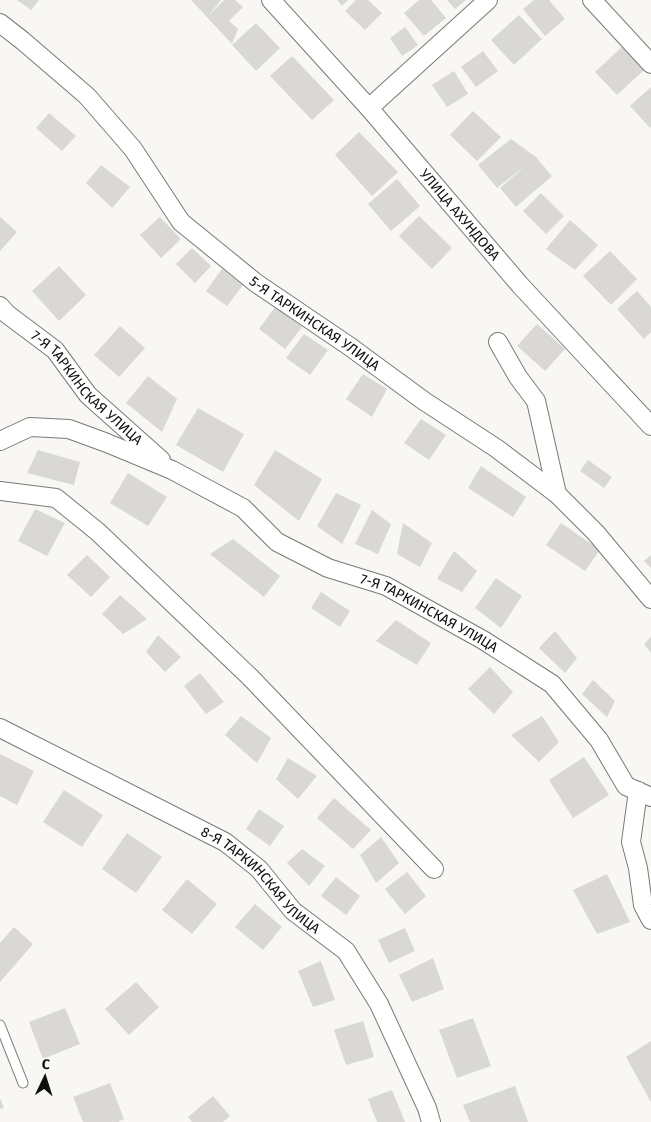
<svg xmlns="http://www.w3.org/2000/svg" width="651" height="1122" font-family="'Fira Sans',sans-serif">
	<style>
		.building { fill: #d9d8d5 }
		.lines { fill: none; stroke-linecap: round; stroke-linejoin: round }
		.lane-casing { stroke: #7a7976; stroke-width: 11 }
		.street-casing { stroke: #7a7976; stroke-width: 20 }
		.lane { stroke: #fff; stroke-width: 9 }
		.street { stroke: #fff; stroke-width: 18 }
		.labels { text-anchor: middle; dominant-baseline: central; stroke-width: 4.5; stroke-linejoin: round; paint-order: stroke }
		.street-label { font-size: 14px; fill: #0f0f0d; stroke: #f8f7f4 }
	</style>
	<rect width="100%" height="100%" fill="#f8f7f4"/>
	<g class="building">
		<polygon points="17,0 39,0 31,10"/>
		<polygon points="191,0 221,0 208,16 224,0 235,0 243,7 229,21 238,29 232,44"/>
		<polygon points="337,0 348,0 342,6"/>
		<polygon points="356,0 368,0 382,13 365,30 345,11"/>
		<polygon points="419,0 431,0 446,18 424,36 404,13"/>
		<polygon points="447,0 466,0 455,9"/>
		<polygon points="534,0 549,0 565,19 545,36 523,9"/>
		<polygon points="519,15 542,39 514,65 491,40"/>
		<polygon points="256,23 280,48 256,71 232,45"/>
		<polygon points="405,27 418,45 402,56 390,38"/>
		<polygon points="622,47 644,70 617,95 595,72"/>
		<polygon points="483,51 498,71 476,87 461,67"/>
		<polygon points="292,56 334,100 312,120 270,76"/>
		<polygon points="454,71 468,94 447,107 432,85"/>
		<polygon points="651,87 651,127 650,128 630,106"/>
		<polygon points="473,111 501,137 477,161 450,135"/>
		<polygon points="49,113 76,136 62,151 36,128"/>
		<polygon points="359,132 398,172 372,196 335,155"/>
		<polygon points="511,139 536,157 552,176 516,207 500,188 526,165 497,188 478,165"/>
		<polygon points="101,165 130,187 112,208 86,183"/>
		<polygon points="397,179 420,206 391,231 368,204"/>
		<polygon points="541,193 564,216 546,234 523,211"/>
		<polygon points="419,216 452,248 432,269 399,236"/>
		<polygon points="0,217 17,232 0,251"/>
		<polygon points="160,217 181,239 161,258 140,235"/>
		<polygon points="570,220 598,245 575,270 546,249"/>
		<polygon points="192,248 211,266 195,283 176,264"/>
		<polygon points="610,251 637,279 611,305 583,276"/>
		<polygon points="59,266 86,295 59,321 32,291"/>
		<polygon points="222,269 243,285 227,306 206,291"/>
		<polygon points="637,291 651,307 651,332 644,339 617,309"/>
		<polygon points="275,307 302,327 285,349 259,329"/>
		<polygon points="537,324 565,349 545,371 517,346"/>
		<polygon points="120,326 145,348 119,377 94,355"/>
		<polygon points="304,334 328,350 310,375 286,358"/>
		<polygon points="363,374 387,389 372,417 346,399"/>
		<polygon points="148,376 177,399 162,432 126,403"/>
		<polygon points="198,408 244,434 223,472 176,445"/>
		<polygon points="421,419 446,435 429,460 404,443"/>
		<polygon points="38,450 80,462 74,485 27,473"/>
		<polygon points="275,450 322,479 299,521 254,485"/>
		<polygon points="588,460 612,477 604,488 580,471"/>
		<polygon points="481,466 526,497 513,517 468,488"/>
		<polygon points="128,473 167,497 148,526 110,503"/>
		<polygon points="336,493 361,505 342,544 317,526"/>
		<polygon points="35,509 65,523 47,556 18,541"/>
		<polygon points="372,510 391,524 378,554 355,544"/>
		<polygon points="403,523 432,543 420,567 397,554"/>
		<polygon points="561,523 600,550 585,571 546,545"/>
		<polygon points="233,539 280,576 264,597 210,554"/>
		<polygon points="454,551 477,571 462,592 437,579"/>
		<polygon points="87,555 110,577 91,597 67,575"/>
		<polygon points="651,555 651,568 644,561"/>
		<polygon points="496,578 522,596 501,628 475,608"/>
		<polygon points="321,592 350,611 340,627 311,608"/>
		<polygon points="120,595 147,619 123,634 102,614"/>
		<polygon points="396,620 431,643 417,665 376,641"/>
		<polygon points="555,631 577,658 565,673 539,648"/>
		<polygon points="158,635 181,657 165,672 146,652"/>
		<polygon points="651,637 651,653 644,644"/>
		<polygon points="490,667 513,692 494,714 468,689"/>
		<polygon points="200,673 224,702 206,714 184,686"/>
		<polygon points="593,680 615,701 607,717 582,694"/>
		<polygon points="241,716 271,738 257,763 225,735"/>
		<polygon points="542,716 559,742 539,762 511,735"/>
		<polygon points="0,754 34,771 17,805 0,796"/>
		<polygon points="584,757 609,795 573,818 549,780"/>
		<polygon points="288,758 317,776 298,799 276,779"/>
		<polygon points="64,790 103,815 82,847 43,822"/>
		<polygon points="334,798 371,830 353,849 317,818"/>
		<polygon points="259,809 284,826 270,846 246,829"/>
		<polygon points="127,833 162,857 136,893 102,869"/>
		<polygon points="381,837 399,863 376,883 360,855"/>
		<polygon points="302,849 325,866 309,886 287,863"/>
		<polygon points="407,872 426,896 405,914 385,889"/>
		<polygon points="607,874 630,922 597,934 573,890"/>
		<polygon points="336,877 360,896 346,915 321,896"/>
		<polygon points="187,879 217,904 192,934 162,910"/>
		<polygon points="255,904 282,927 263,950 235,927"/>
		<polygon points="14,927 33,944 0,982 0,943"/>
		<polygon points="405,928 415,951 389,963 378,940"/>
		<polygon points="433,958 444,989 412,1002 399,975"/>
		<polygon points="321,961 335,1000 313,1007 298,971"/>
		<polygon points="136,982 159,1007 129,1035 105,1009"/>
		<polygon points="65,1008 80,1044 43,1059 29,1022"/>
		<polygon points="473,1018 491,1066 457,1078 439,1030"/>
		<polygon points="363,1021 374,1057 346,1065 334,1030"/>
		<polygon points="651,1041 651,1102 626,1057"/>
		<polygon points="110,1083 124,1119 118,1122 83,1122 73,1097"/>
		<polygon points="515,1086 528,1122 470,1122 463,1105"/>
		<polygon points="392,1090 405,1122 377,1122 368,1099"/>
		<polygon points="213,1096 230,1116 223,1122 192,1122 188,1117"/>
		<polygon points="0,1098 4,1108 0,1109"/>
	</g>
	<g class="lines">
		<defs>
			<polyline id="lane" points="0,1025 23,1083"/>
			<g id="street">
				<path id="s1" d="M 271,0 L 369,108 L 520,285 L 651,426"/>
				<polyline points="592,0 651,64"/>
				<path id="s2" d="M 0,23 L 23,41 L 87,96 L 133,149 L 181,222 L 256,283 L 349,346 L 424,401 L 496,448 L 557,494 L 596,533 L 651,599"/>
				<polyline points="369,108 488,0"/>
				<path id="s3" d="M 0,306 L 7,314 L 55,350 L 88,395 L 161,460"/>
				<polyline points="498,342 518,377 536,401 557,494"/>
				<path id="s4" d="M 0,441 L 30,427 L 69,429 L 107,443 L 172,470 L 243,508 L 277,542 L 328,568 L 386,586 L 483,640 L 552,684 L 599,740 L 626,786 L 651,797"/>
				<polyline points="0,491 56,498 98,532 250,677 434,869"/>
				<path id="s5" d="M 0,728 L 225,842 L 259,869 L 293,911 L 346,951 L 379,1004 L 427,1108 L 431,1122"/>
				<polyline points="638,791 631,842 638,868 643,905 651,920"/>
			</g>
		</defs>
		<use href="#lane" class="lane-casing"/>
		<use href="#street" class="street-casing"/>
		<use href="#lane" class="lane"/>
		<use href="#street" class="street"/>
	</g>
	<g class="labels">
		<g class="street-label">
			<text stroke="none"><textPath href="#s1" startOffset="286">УЛИЦА АХУНДОВА</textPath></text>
			<text stroke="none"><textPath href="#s2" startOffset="439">5-Я ТАРКИНСКАЯ УЛИЦА</textPath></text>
			<text stroke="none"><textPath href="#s3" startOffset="120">7-Я ТАРКИНСКАЯ УЛИЦА</textPath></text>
			<text stroke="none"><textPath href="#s4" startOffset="480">7-Я ТАРКИНСКАЯ УЛИЦА</textPath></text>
			<text stroke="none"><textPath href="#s5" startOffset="304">8-Я ТАРКИНСКАЯ УЛИЦА</textPath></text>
		</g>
	</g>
	<g transform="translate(45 1077) rotate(4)" stroke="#f8f7f4" stroke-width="4" paint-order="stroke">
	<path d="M0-4L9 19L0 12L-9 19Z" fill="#0f0f0d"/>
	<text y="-8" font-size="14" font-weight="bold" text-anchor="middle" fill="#0f0f0d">С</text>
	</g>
</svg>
